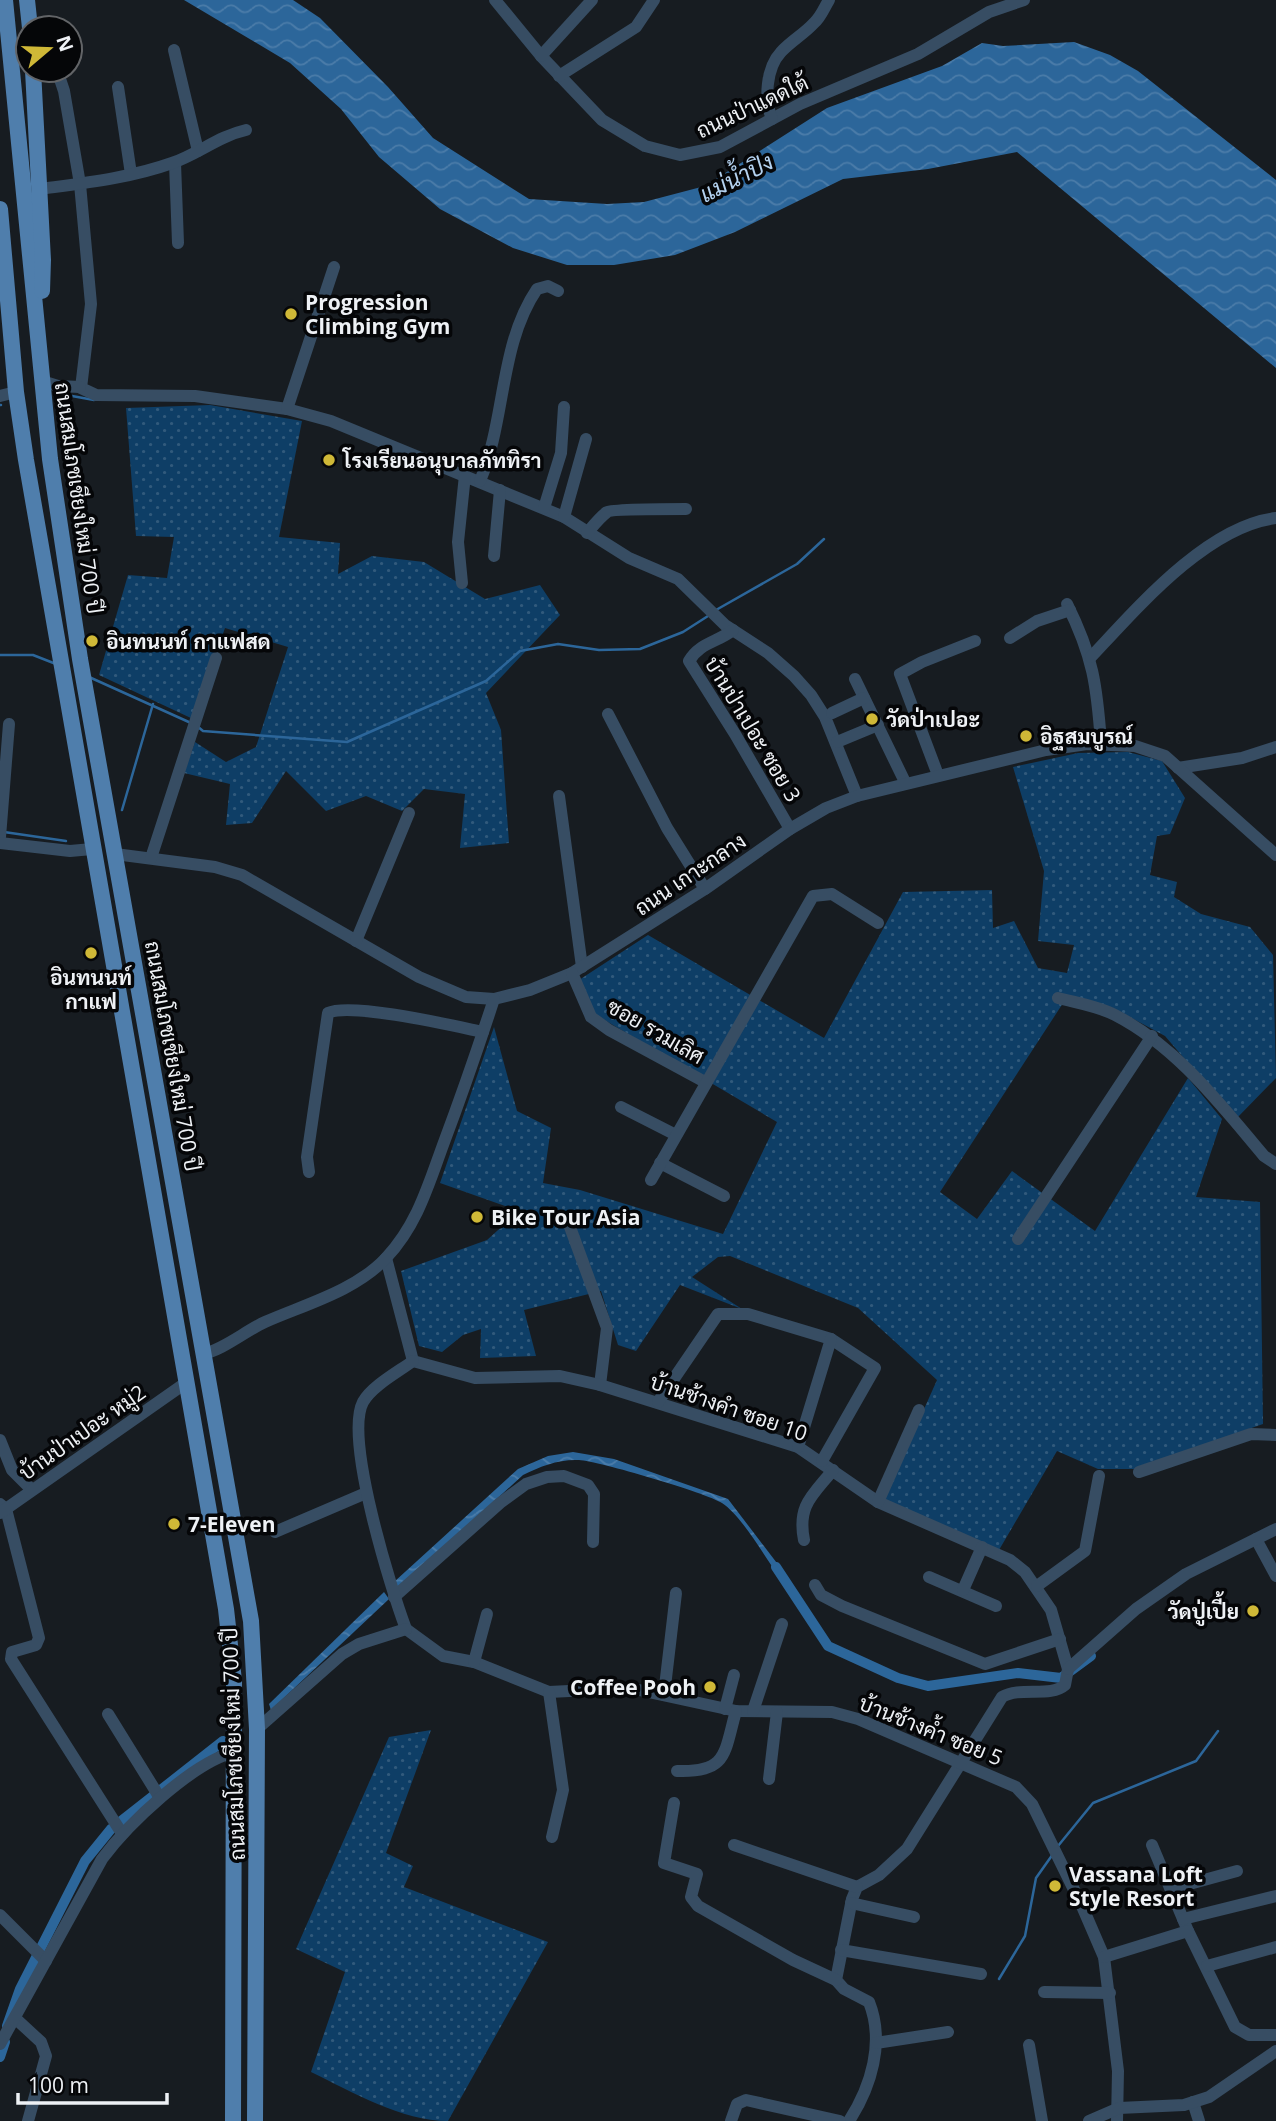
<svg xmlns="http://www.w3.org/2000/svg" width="1276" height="2121" font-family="'Open Sans',Sarabun,sans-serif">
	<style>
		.grass { fill: url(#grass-dots) }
		.water { fill: url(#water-waves) }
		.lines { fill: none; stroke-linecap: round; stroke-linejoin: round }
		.stream { stroke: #2c669a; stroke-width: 2.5 }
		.canal { stroke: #2c669a; stroke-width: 10 }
		.minor { stroke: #374d63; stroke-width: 12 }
		.major { stroke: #4f7eac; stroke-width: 16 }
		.poi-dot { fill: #cfb837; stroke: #050608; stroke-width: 2.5 }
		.labels { text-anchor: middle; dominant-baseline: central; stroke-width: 7; stroke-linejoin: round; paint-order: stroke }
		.street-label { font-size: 21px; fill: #eef1f5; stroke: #050608 }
		.poi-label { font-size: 21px; font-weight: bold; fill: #eef1f5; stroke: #050608; text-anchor: start }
		.water-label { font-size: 23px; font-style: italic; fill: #b4d2f0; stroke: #050608 }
	</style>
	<defs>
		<pattern id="grass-dots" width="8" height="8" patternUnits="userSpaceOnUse" patternTransform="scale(1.75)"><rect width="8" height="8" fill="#0e3e66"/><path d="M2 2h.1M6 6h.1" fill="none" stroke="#315a7c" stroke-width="1.8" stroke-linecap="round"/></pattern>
		<pattern id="water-waves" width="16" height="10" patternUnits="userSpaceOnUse" patternTransform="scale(1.75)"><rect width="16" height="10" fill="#2c669a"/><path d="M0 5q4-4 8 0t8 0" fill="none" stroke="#4b7ca9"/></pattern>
	</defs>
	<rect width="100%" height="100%" fill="#171c21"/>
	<g class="grass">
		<polygon points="210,405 302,421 279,537 340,543 338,574 372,556 424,562 485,599 540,585 560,615 486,693 501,730 509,843 460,848 465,794 424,789 402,811 366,796 326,811 286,771 252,823 226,825 230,784 184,773 195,742 226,762 256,747 288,647 225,628 193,719 99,675 128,575 167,578 174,537 136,536 126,408"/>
		<polygon points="1128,752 1162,761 1185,798 1170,834 1157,836 1150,875 1177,882 1174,897 1201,914 1250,927 1273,955 1276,1078 1236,1119 1165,1036 1113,1008 1067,997 940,1192 977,1219 1012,1171 1095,1231 1188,1078 1222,1119 1196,1197 1260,1202 1263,1424 1134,1469 1098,1469 1057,1451 999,1550 884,1499 937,1380 858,1308 730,1256 718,1257 692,1277 742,1309 680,1285 636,1351 618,1345 601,1291 524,1310 536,1356 480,1358 481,1329 463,1335 442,1352 419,1346 401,1271 487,1240 519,1211 440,1183 494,1027 517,1111 551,1128 543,1183 580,1190 723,1234 777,1122 596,1015 579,980 648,935 824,1038 903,892 992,890 993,928 1014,921 1038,968 1067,973 1074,945 1038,941 1044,871 1013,767 1078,753"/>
		<path d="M 431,1730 L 386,1853 L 413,1866 L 404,1887 L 548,1942 L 448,2121 C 402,2121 352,2092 311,2072 L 345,1972 L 296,1949 L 389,1737 Z"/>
	</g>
	<g class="water">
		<polygon points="184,0 293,0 320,18 388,87 433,138 529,199 607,204 644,202 705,186 827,108 942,66 982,43 1003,46 1074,42 1110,55 1138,71 1276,180 1276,368 1017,152 928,169 843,179 735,232 675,255 614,265 567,265 513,248 440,209 379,157 341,109 290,63"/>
		<path d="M 573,1452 L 614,1459 L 728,1499 L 786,1575 L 781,1579 C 765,1558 743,1517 722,1503 C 707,1493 598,1461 579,1460 C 559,1459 541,1466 523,1475 L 397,1590 L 394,1582 L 518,1469 L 548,1456 Z"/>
		<polygon points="384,1592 389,1599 271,1710 269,1704"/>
	</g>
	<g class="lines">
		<g class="stream">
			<polyline points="61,394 94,400"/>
			<polyline points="0,405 1,405"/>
			<polyline points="716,610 797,564 824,539"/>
			<polyline points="0,655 33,655 56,664"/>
			<polyline points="89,677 191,723"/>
			<polyline points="197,726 203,731 347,742 486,681 520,651 558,644 599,650 640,649 683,632 708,616"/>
			<polyline points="122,810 153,704"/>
			<polyline points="4,832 66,841"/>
			<polyline points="1058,1846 1093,1803 1196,1761 1218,1731"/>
			<polyline points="999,1979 1025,1936 1036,1878 1053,1854"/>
		</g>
		<g class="canal">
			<polyline points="776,1567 828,1646 898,1678 928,1686 1018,1673 1061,1678 1091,1656"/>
			<polyline points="7,2026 20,1989 85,1861 111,1829 223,1741"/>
			<polyline points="0,2057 5,2042"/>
		</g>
		<g class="minor">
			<polyline points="495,0 541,56 602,120 645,146 680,155 720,147 800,104 918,54 989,12 1024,0"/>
			<polyline points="174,50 198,151"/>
			<polyline points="541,56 592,0"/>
			<polyline points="57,70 64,91 80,184 91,304 81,388 96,395 195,396 287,409 331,421 564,517 629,558 678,579 725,625 768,653 794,676 811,695 825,717 857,796"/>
			<polyline points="559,76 636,27 654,0"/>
			<polyline points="118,87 131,174"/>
			<path d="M 772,119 C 764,100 766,68 781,52 C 791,41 804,34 814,23 C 821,17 824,8 829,0"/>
			<polyline points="175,163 178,243"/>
			<path d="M 40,189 C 84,183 130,178 172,163 C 198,154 219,136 246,130"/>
			<polyline points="42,381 58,386 80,387"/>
			<polyline points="0,396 16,392"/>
			<polyline points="287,409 334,267"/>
			<path d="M 480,481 C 506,420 499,345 537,289 L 548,286 L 558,291"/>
			<polyline points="544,508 561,453 564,407"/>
			<polyline points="564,517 586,439"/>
			<path d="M 587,533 C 593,526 600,517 607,512 C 611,509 674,509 686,509"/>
			<polyline points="494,556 500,490"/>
			<polyline points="462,583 458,542 465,475"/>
			<path d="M 1067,604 C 1093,656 1097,686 1101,743"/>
			<path d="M 733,630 C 718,642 699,643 689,661 L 735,734 L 790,829"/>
			<polyline points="1010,638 1037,621 1070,610"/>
			<path d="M 1091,657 C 1137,608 1207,526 1276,518"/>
			<polyline points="855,679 905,782"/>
			<polyline points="832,713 864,698"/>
			<polyline points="608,714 667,828 705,889"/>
			<polyline points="837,742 878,725"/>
			<polyline points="1178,768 1242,758 1276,747"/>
			<polyline points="938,775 900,674 922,662 975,641"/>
			<polyline points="559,796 582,967"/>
			<polyline points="0,837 9,724"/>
			<polyline points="0,843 70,851 92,849"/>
			<polyline points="115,854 215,867 242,875 419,977 466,997 494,999 530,990 572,973 705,889 790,829 826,808 857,796 1046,750 1087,744 1135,746 1165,756 1276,855"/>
			<polyline points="151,858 216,658"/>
			<polyline points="356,941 409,813"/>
			<polyline points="572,973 591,1017 609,1030 705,1082"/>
			<path d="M 1058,998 C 1077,1003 1098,1006 1115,1015 C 1177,1047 1220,1104 1264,1156 L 1276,1164"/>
			<polyline points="621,1107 676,1135"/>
			<polyline points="660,1163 724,1196"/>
			<path d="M 309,1172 L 307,1157 L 328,1013 C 351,1002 454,1026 483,1032"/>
			<polyline points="651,1180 813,896 832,894 878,923"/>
			<polyline points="570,1227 607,1328 600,1385"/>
			<polyline points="1018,1239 1152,1036"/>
			<polyline points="386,1258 413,1361"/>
			<path d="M 205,1353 C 221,1351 247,1330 265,1322 C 306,1304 355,1291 386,1258 C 417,1225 428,1186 443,1145 C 461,1097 478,1048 494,999"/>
			<path d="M 413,1361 L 475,1378 L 560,1376 L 600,1385 L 798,1447 L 878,1502 L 1010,1560 L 1025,1572 L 1051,1610 L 1068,1669 L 1065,1685 C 1050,1698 1021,1686 1002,1697 L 907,1849 L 879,1875 L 857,1887 L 852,1899 L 836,1980 L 844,1989 L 869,2002 C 885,2042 871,2087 849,2121"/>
			<polyline points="658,1402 718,1314 748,1314 831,1339 875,1368 822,1461"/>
			<polyline points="0,1440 12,1470 32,1490"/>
			<polyline points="798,1447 831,1339"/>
			<polyline points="1139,1472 1251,1434 1276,1435"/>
			<polyline points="878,1502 919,1410"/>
			<polyline points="0,1504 6,1509 39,1638 36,1645 12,1652 11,1659 121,1832"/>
			<polyline points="0,1513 187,1382"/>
			<polyline points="275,1532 366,1493"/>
			<polyline points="1256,1539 1276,1576"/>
			<path d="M 804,1540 C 797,1505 813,1495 833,1470"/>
			<polyline points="929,1577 996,1606"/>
			<polyline points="815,1585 821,1595 842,1606 985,1664 1060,1639"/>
			<polyline points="1037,1586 1085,1551 1099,1476"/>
			<polyline points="963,1590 982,1547"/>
			<polyline points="394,1597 500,1503 526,1484 547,1477 564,1476 588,1485 594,1494 593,1542"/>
			<polyline points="406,1629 443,1656 474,1662 549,1692 630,1688 736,1711 832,1712 858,1719 1016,1787 1032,1804 1082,1906 1104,1957 1118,2071 1117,2121"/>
			<path d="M 406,1629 C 391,1589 344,1438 363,1402 C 372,1386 398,1372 413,1361"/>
			<polyline points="474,1662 487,1614"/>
			<polyline points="1068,1669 1136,1609 1186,1574 1276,1529"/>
			<polyline points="549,1692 563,1790 552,1837"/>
			<polyline points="664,1695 676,1593"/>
			<polyline points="725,1709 734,1675"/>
			<polyline points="753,1711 782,1624"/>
			<polyline points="108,1714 160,1798"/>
			<polyline points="257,1729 342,1654 359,1644 406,1629"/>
			<path d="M 677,1771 C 728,1773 724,1753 736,1711"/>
			<polyline points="769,1779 777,1712"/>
			<polyline points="674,1803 664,1863 697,1874 691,1897 698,1906 793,1960 836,1980"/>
			<polyline points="734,1845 857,1887"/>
			<polyline points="1152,1845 1188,1931 1235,2027 1249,2035 1276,2035"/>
			<polyline points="1171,1889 1237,1871"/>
			<polyline points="851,1903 914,1917"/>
			<polyline points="0,1915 46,1961"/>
			<polyline points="1183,1919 1276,1896"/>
			<polyline points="841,1950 981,1974"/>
			<polyline points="1104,1957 1188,1931"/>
			<polyline points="1207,1966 1276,1947"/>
			<polyline points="1044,1992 1110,1993"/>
			<polyline points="16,2019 41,2042 46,2056 28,2121"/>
			<polyline points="876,2043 948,2032"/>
			<path d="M 0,2044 L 102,1859 C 128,1824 192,1763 234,1752"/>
			<polyline points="1029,2045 1042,2121"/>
			<polyline points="1193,2102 1199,2121"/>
			<polyline points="731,2121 737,2104 746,2100 840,2121"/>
			<polyline points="1089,2121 1119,2108 1184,2105 1209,2097 1276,2051"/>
		</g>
		<g class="major">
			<polyline points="5,0 50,459 80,659 251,1621 257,1729 255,2121"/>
			<polyline points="27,0 30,28"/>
			<polyline points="33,70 43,260 42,291"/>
			<polyline points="0,209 16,392 26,460 226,1609 234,1681 233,2121"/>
		</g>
	</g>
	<g class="poi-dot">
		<circle cx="291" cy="314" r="7"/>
		<circle cx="329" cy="460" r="7"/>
		<circle cx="92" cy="641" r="7"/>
		<circle cx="872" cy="719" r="7"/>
		<circle cx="1026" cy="736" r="7"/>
		<circle cx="91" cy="953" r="7"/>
		<circle cx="477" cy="1217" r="7"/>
		<circle cx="174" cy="1524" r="7"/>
		<circle cx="1253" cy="1611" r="7"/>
		<circle cx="710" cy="1687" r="7"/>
		<circle cx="1055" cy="1886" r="7"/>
	</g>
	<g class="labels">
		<g class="street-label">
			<text transform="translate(752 106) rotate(-25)">ถนนป่าแดดใต้</text>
			<text transform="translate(79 498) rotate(82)">ถนนสมโภชเชียงใหม่ 700 ปี</text>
			<text transform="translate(753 729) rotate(59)">บ้านป่าเปอะ ซอย 3</text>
			<text transform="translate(690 874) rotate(-34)">ถนน เกาะกลาง</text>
			<text transform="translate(656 1031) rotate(30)">ซอย รวมเลิศ</text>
			<text transform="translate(173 1056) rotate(80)">ถนนสมโภชเชียงใหม่ 700 ปี</text>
			<text transform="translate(729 1407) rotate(19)">บ้านช้างคำ ซอย 10</text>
			<text transform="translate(82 1432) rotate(-35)">บ้านป่าเปอะ หมู่2</text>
			<text transform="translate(931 1730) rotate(22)">บ้านช้างค้ำ ซอย 5</text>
			<text transform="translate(233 1744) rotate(-92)">ถนนสมโภชเชียงใหม่ 700 ปี</text>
		</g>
		<g class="poi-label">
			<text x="305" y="302">Progression<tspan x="305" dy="24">Climbing Gym</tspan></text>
			<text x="343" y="460">โรงเรียนอนุบาลภัททิรา</text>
			<text x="106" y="641">อินทนนท์ กาแฟสด</text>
			<text x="886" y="719">วัดป่าเปอะ</text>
			<text x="1040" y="736">อิฐสมบูรณ์</text>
			<text x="91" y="977" text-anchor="middle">อินทนนท์<tspan x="91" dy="24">กาแฟ</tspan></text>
			<text x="491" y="1217">Bike Tour Asia</text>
			<text x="188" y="1524">7-Eleven</text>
			<text x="1239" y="1611" text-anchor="end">วัดปู่เปี้ย</text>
			<text x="696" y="1687" text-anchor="end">Coffee Pooh</text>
			<text x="1069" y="1874">Vassana Loft<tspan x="1069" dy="24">Style Resort</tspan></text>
		</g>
		<g class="water-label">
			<text transform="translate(736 177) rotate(-27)">แม่น้ำปิง</text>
		</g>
	</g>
	<g transform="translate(49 49) rotate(71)"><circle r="33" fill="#050608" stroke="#626467" stroke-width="2"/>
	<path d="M0-5L12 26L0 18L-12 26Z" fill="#cfb837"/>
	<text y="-10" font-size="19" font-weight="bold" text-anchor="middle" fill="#eef1f5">N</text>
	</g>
	<path d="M18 2093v10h149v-10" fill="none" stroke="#eef1f5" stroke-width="3.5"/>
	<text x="28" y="2093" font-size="21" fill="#eef1f5" stroke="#050608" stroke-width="5" paint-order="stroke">100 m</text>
</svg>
